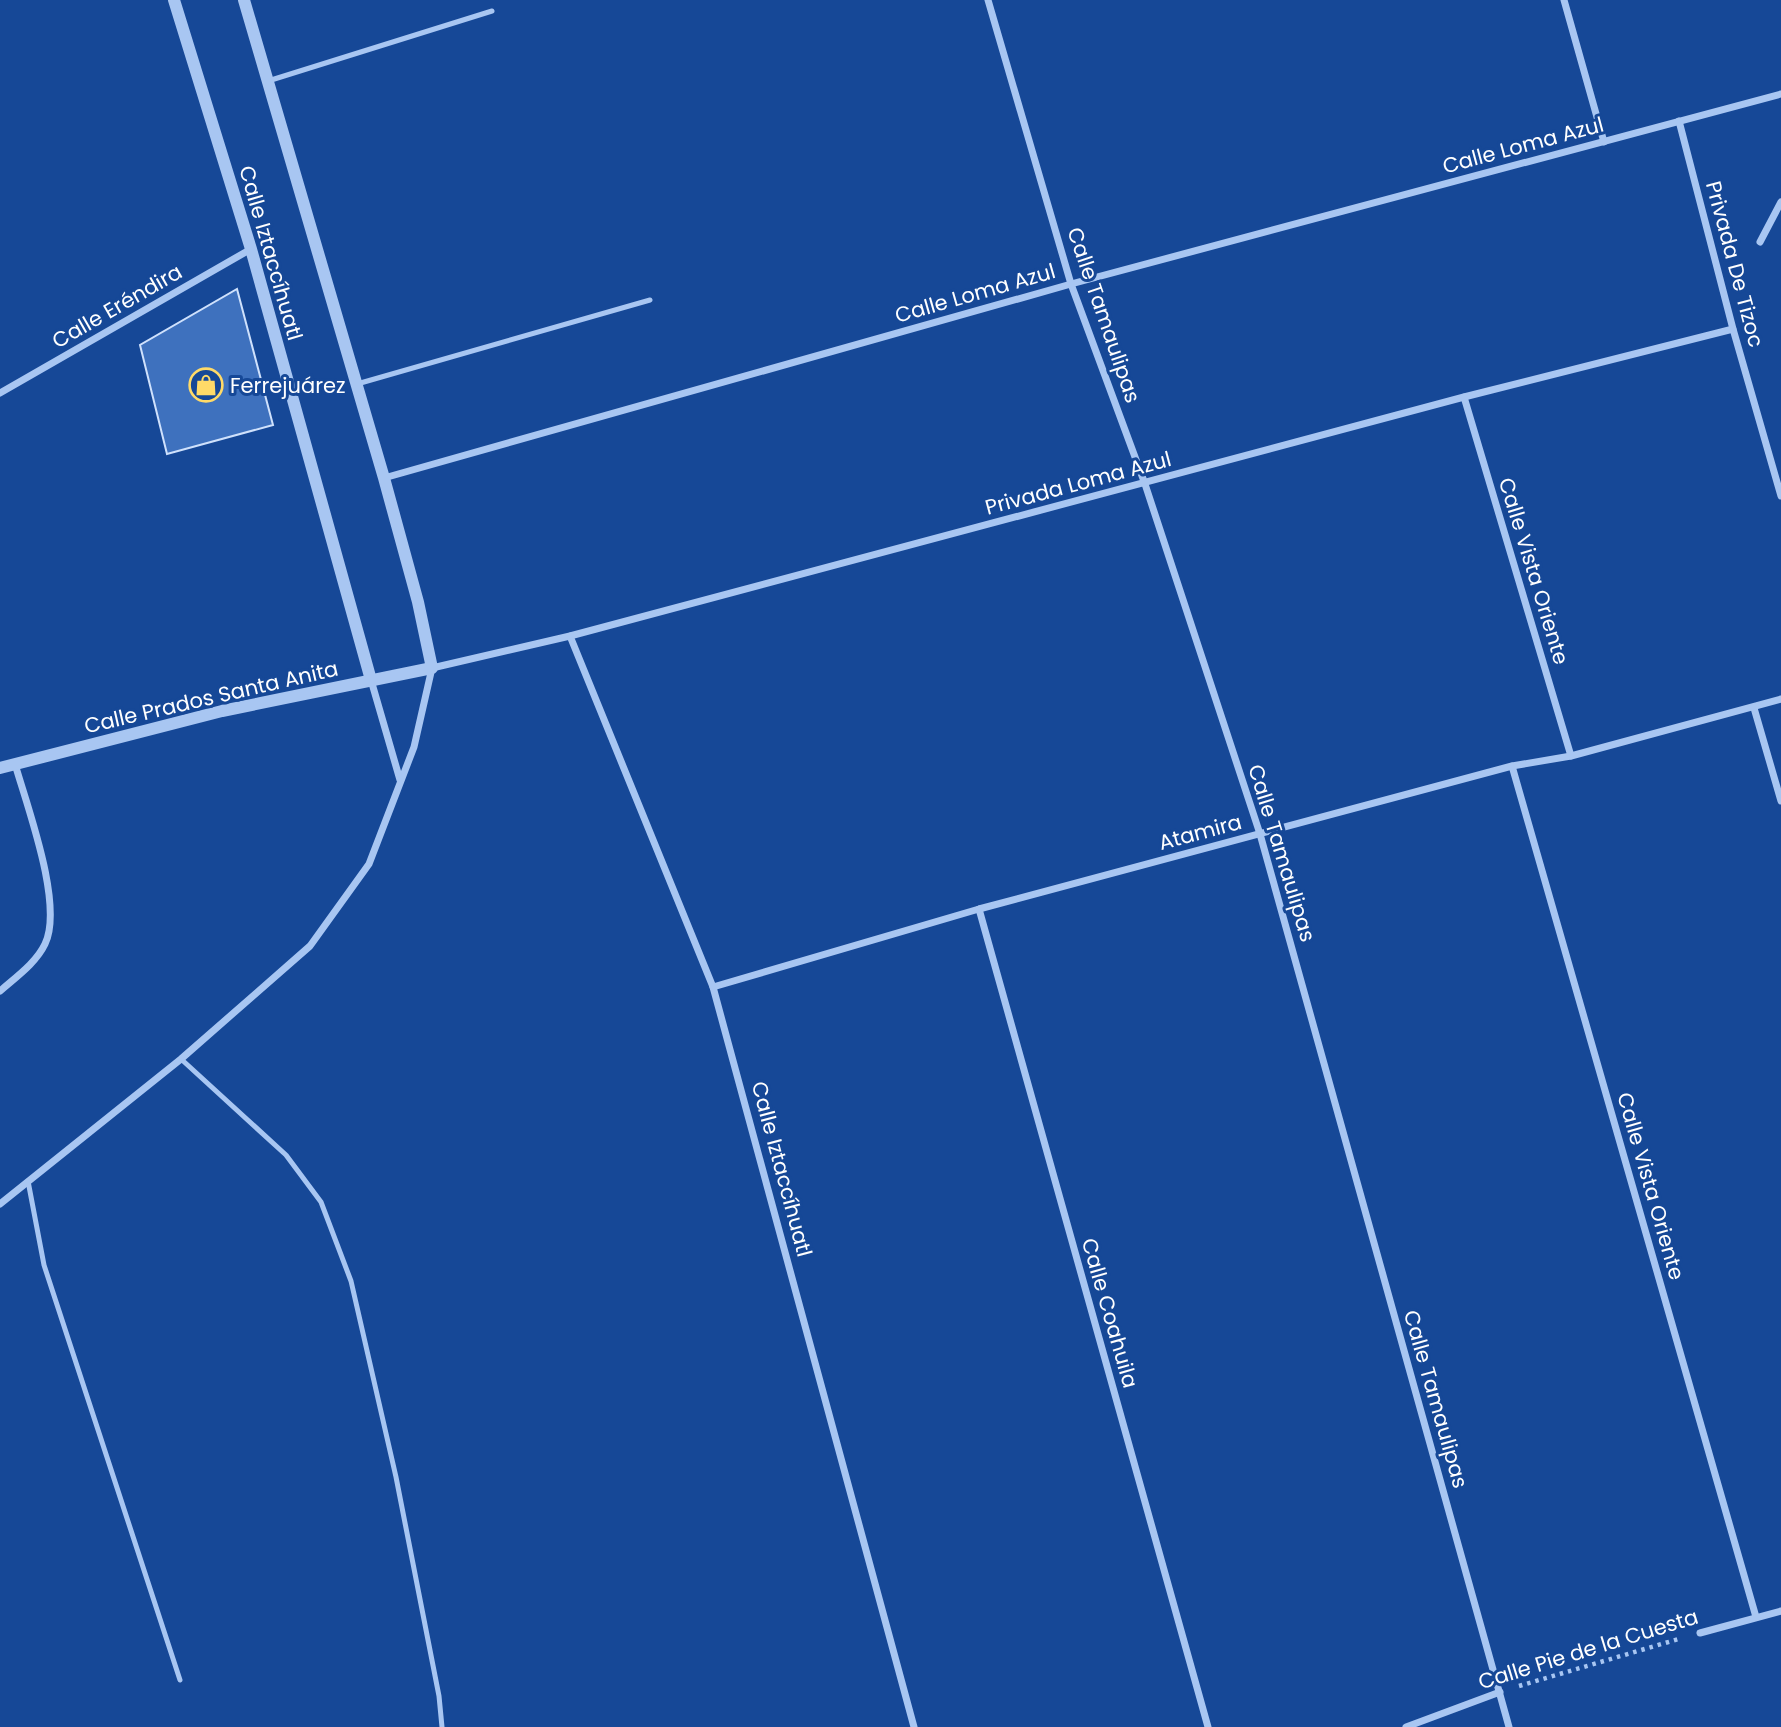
<svg xmlns="http://www.w3.org/2000/svg" width="1781" height="1727" font-family="Poppins,sans-serif">
	<style>
		.building { fill: #3e71be; stroke: #cfe1fc; stroke-width: 2 }
		.lines { fill: none; stroke-linecap: round; stroke-linejoin: round }
		.path { stroke: #a8c6f2; stroke-width: 4.5; stroke-dasharray: 3.5 5; stroke-linecap: butt }
		.service { stroke: #a8c6f2; stroke-width: 5 }
		.minor { stroke: #a8c6f2; stroke-width: 7 }
		.tertiary { stroke: #a8c6f2; stroke-width: 12 }
		.labels { text-anchor: middle; dominant-baseline: central; stroke-width: 6; stroke-linejoin: round; paint-order: stroke }
		.street-label { font-size: 21px; fill: #fff; stroke: #164897 }
		.poi-label { font-size: 21px; fill: #fff; stroke: #164897; text-anchor: start }
	</style>
	<rect width="100%" height="100%" fill="#164897"/>
	<polygon class="building" points="237,289 273,425 167,454 140,345"/>
	<g class="lines">
		<polyline class="path" points="1519,1686 1682,1638"/>
		<g class="service">
			<polyline points="268,81 492,11"/>
			<polyline points="357,384 650,300"/>
			<polyline points="181,1059 286,1155 321,1202 351,1281 396,1477 439,1696 442,1727"/>
			<polyline points="28,1181 44,1265 180,1680"/>
		</g>
		<g class="minor">
			<polyline points="988,0 1071,284 1145,484 1260,834 1509,1727"/>
			<polyline points="1564,0 1604,142"/>
			<polyline points="1679,121 1733,329 1781,496"/>
			<polyline points="1760,242 1781,202"/>
			<polyline points="0,393 251,249"/>
			<polyline points="1464,397 1571,756"/>
			<polyline points="384,478 1071,284 1781,94"/>
			<polyline points="570,636 713,987 914,1727"/>
			<polyline points="371,680 400,780"/>
			<polyline points="1754,708 1781,801"/>
			<polyline points="1512,766 1756,1617"/>
			<polyline points="979,909 1208,1727"/>
			<polyline points="713,987 979,909 1512,766 1571,756 1781,699"/>
			<path d="M 0,991 C 16,977 36,963 45,944 C 64,905 27,806 15,764"/>
			<polyline points="0,1204 181,1059 310,946 369,864 414,747 432,668 570,636 1464,397 1733,329"/>
			<polyline points="1700,1633 1781,1611"/>
			<polyline points="1406,1727 1500,1692"/>
		</g>
		<g class="tertiary">
			<polyline points="174,0 251,249 371,680"/>
			<polyline points="0,768 222,711 432,668 418,602 384,478 244,0"/>
		</g>
	</g>
	<defs>
		<symbol id="shop-ring" viewBox="-11 -11 22 22"><circle r="9.5" fill="#164897" stroke="#ffda68" stroke-width="1.5"/><path d="M-5-2.5h2.3a2.7 3.5 0 0 1 5.4 0H5L5.5 6h-11ZM-1.5-2.5h3a1.5 2.3 0 0 0-3 0Z" fill="#ffda68"/></symbol>
	</defs>
	<g fill-rule="evenodd">
		<use href="#shop-ring" x="187" y="366" width="38" height="38"/>
	</g>
	<g class="labels">
		<g class="street-label">
			<text transform="translate(1523 145) rotate(-15)">Calle Loma Azul</text>
			<text transform="translate(271 253) rotate(74)">Calle Iztaccíhuatl</text>
			<text transform="translate(1735 264) rotate(75)">Privada De Tizoc</text>
			<text transform="translate(975 293) rotate(-16)">Calle Loma Azul</text>
			<text transform="translate(117 306) rotate(-30)">Calle Eréndira</text>
			<text transform="translate(1104 315) rotate(71)">Calle Tamaulipas</text>
			<text transform="translate(1078 483) rotate(-15)">Privada Loma Azul</text>
			<text transform="translate(1534 571) rotate(73)">Calle Vista Oriente</text>
			<text transform="translate(211 697) rotate(-13)">Calle Prados Santa Anita</text>
			<text transform="translate(1200 832) rotate(-15)">Atamira</text>
			<text transform="translate(1282 853) rotate(73)">Calle Tamaulipas</text>
			<text transform="translate(782 1169) rotate(75)">Calle Iztaccíhuatl</text>
			<text transform="translate(1651 1186) rotate(74)">Calle Vista Oriente</text>
			<text transform="translate(1110 1313) rotate(74)">Calle Coahuila</text>
			<text transform="translate(1436 1399) rotate(74)">Calle Tamaulipas</text>
			<text transform="translate(1588 1649) rotate(-17)">Calle Pie de la Cuesta</text>
		</g>
		<g class="poi-label">
			<text x="230" y="385">Ferrejuárez</text>
		</g>
	</g>
</svg>
